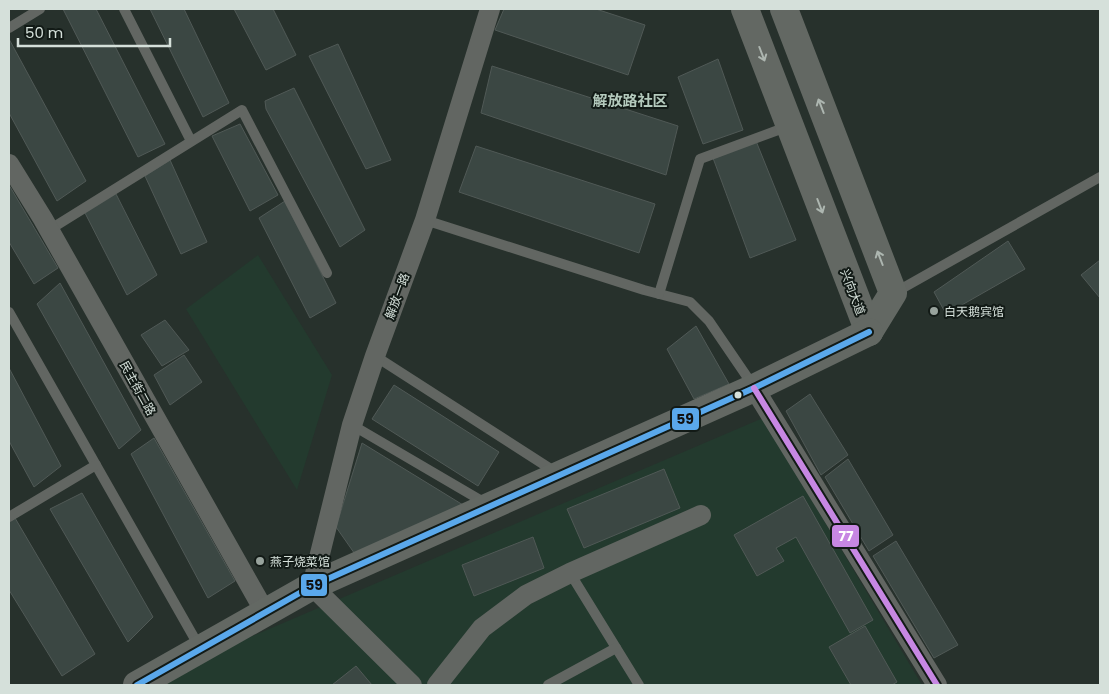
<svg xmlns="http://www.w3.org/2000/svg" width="1109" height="694" font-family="Poppins,'Noto Sans SC',sans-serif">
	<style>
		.built { fill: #233a2e }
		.building { fill: #3b4743; stroke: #505956 }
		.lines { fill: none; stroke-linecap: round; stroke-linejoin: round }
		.lane { stroke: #626662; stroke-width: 10 }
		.street { stroke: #626662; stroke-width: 20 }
		.secondary { stroke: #636863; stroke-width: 28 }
		.bus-1-casing { stroke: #121a16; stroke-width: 10 }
		.bus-2-casing { stroke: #121a16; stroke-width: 10 }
		.bus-1 { stroke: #5aa8eb; stroke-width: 6 }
		.bus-2 { stroke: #c787e3; stroke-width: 6 }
		.oneway { stroke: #adb6b0 }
		.poi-dot { fill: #98a39d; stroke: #121a16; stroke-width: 2 }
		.bus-dot { fill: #d5e0da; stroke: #121a16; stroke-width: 2 }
		.labels { text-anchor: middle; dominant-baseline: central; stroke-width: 4; stroke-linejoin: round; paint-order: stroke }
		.street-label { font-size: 12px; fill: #d5e0da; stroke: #121a16 }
		.poi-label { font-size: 12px; fill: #d5e0da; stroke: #121a16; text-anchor: start }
		.quarter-label { font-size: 15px; font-weight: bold; fill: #b4cabd; stroke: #121a16 }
		.line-badge { stroke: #121a16; stroke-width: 2 }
		.badge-label { font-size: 14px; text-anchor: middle; font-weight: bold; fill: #fff }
		.pale-badge-label { font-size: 14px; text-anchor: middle; font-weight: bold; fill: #111 }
	</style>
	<rect width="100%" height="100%" fill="#27312c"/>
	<g class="built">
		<polygon points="258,255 332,375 297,490 186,309"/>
		<polygon points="763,418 922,685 164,685 241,641"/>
	</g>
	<g class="building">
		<polygon points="63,9 96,9 165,144 138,157"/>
		<polygon points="150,9 184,9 229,103 203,117"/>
		<polygon points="234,9 273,9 296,55 266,70"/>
		<polygon points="504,9 596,9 645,25 628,75 495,30"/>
		<polygon points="9,39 86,181 57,201 9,113"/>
		<polygon points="338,44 391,160 366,169 309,56"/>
		<polygon points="718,59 743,130 703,144 678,77"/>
		<polygon points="492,66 678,126 666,175 481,113"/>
		<polygon points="294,88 365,230 340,247 266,109 265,101"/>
		<polygon points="240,124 278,195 250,211 212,136"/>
		<polygon points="756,141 796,240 750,258 713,158"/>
		<polygon points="476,146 655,204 639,253 459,192"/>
		<polygon points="170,160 207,242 181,254 145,176"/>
		<polygon points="9,185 58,268 34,284 9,242"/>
		<polygon points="115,192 157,275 127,295 84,211"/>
		<polygon points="285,201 336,303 310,318 259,218"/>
		<polygon points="1008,241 1025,269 946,314 934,292"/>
		<polygon points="1100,260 1100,298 1081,275"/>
		<polygon points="60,283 141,430 119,449 37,304"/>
		<polygon points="165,320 189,350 162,366 141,335"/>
		<polygon points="696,326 729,384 694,399 667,349"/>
		<polygon points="184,355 202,382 170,405 154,375"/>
		<polygon points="9,368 61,466 34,487 9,441"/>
		<polygon points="394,385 499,452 478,486 372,419"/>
		<polygon points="810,394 848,455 821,475 786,411"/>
		<polygon points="154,438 235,581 208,598 131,454"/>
		<polygon points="362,443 468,508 357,557 336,527"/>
		<polygon points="848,459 893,535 869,551 825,477"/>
		<polygon points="664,469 680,508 584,548 567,509"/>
		<polygon points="82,493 153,617 128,642 50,509"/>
		<polygon points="803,496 873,620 850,633 796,537 776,548 784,561 757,576 734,535"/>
		<polygon points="15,518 95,654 62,676 9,590 9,522"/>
		<polygon points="533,537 544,568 474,596 462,565"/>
		<polygon points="896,541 958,645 934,658 873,556"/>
		<polygon points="865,626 897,682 892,685 851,685 829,647"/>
		<polygon points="356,666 372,685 332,685"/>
	</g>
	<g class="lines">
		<g class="lane">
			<polyline points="124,9 191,141"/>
			<polyline points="9,28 40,9"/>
			<polyline points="425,220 644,290 690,302 709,321 754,387"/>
			<polyline points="49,230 242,110 327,273"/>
			<polyline points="894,293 1100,177"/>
			<polyline points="659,294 700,159 789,126"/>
			<polyline points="9,312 200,648"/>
			<polyline points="375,356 557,473"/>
			<polyline points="352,425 487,504"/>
			<polyline points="9,517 96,465"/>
			<polyline points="570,573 639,685"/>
			<polyline points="548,685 616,648"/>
		</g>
		<g class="street">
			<polyline points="9,164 43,219 265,612"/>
			<polyline points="754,388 937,685"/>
			<polyline points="412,685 312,586 352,425 375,356 425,220 490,9"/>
			<polyline points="437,685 482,628 526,595 570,573 701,515"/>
		</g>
		<g class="secondary">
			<polyline points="745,9 869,332"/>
			<polyline points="784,9 893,293 869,332"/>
			<polyline points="137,685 312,586 754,388 869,332"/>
		</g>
		<defs>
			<polyline id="bus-1" points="137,685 312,586 754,388 869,332"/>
			<polyline id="bus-2" points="754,388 937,685"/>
		</defs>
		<use href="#bus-1" class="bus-1-casing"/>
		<use href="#bus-2" class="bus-2-casing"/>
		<use href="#bus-1" class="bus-1"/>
		<use href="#bus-2" class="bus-2"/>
	</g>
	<defs><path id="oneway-shaft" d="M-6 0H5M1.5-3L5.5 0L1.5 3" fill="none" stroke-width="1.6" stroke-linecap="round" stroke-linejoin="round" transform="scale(1.25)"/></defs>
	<g class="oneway">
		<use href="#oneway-shaft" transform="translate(762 54) rotate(69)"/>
		<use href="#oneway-shaft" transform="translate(821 106) rotate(-111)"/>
		<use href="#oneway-shaft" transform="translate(820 206) rotate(69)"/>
		<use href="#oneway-shaft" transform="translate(880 258) rotate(-111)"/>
	</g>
	<g class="poi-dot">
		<circle cx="934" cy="311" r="5"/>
		<circle cx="260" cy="561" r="5"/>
	</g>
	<circle class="bus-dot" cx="738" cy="395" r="4.5"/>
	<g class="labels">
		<g class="street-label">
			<text transform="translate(853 292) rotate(69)">兴向大道</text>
			<text transform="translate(397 296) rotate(-70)">解放一路</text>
			<text transform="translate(138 388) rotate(61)">民主街二路</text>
		</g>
		<g class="poi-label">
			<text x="944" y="311">白天鹅宾馆</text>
			<text x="270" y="561">燕子烧菜馆</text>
		</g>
		<g class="quarter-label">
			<text x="630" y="100">解放路社区</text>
		</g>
	</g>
	<g class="line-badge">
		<rect x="671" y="407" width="29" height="24" rx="5" fill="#5aa8eb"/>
		<rect x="831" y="524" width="29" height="24" rx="5" fill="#c787e3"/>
		<rect x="300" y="573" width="28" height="24" rx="5" fill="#5aa8eb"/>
	</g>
	<g class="badge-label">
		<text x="846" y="541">77</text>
	</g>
	<g class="pale-badge-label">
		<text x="685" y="424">59</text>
		<text x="314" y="590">59</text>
	</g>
	<rect width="1109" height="694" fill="none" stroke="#d5e0da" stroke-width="20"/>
	<path d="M18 38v8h152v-8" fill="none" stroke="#d5e0da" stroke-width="2.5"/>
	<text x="25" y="38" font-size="15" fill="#d5e0da" stroke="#121a16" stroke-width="4" paint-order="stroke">50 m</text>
</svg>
